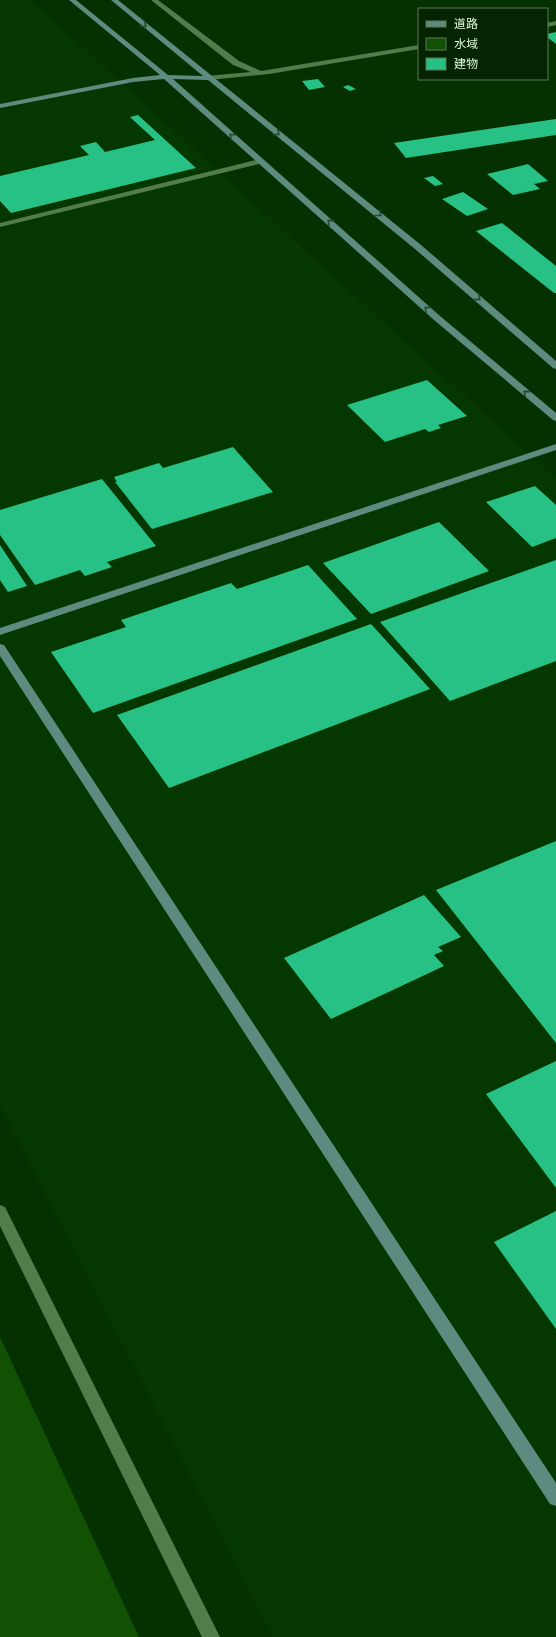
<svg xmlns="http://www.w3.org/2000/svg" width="556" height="1637" font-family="Lora,'Noto Sans JP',serif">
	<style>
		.built { fill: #053700 }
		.water { fill: #125104 }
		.building { fill: #28c185 }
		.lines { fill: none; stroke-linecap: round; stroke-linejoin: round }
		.lane { fill: #527d4a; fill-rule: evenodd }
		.street { fill: #527d4a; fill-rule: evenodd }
		.secondary { fill: #5e8b80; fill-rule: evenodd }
		.oneway { stroke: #24492e }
	</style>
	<rect width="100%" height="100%" fill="#053000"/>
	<polygon class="built" points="0,0 31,0 556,479 556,1637 273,1637 0,1106"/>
	<polygon class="water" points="0,1337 139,1637 0,1637"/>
	<g class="building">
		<polygon points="556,32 556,44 547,37 547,34"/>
		<polygon points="318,79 325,87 309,90 302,81"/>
		<polygon points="348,85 356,89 350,91 343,87"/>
		<polygon points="138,115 196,168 11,213 0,201 0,176 89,155 80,146 96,142 105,152 155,140 130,117"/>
		<polygon points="556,119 556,135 406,158 394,143"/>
		<polygon points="528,164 548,181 534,184 540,189 513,195 487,174"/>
		<polygon points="433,176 443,184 435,186 424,178"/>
		<polygon points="463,192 488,209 467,216 442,199"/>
		<polygon points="502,223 556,266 556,293 554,293 476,231"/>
		<polygon points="427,380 467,416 438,425 441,428 429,432 425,429 385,442 347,405"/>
		<polygon points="233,447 273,492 152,529 115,482 117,482 114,477 159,463 163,468"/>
		<polygon points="102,479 156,546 107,562 112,567 85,576 80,570 35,585 0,535 0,510"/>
		<polygon points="535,486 556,505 556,538 532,547 486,502"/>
		<polygon points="439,522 489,571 371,614 323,563"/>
		<polygon points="0,545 27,586 8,592 0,580"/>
		<polygon points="556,560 556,661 450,701 380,622"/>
		<polygon points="308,565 357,619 93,713 51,652 126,627 121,620 231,583 237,589"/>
		<polygon points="371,624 430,689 169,788 117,715"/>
		<polygon points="556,841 556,1043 436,890"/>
		<polygon points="424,895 461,937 438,947 443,951 434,955 444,966 331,1019 284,958"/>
		<polygon points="556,1061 556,1188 486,1094"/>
		<polygon points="556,1211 556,1329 494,1242"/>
	</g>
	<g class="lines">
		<g class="lane">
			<polygon points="260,159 263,159 263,163 0,227 0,223"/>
			<polygon points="0,1205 5,1207 220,1637 202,1637 0,1226"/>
		</g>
		<g class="street">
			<polygon points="151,0 158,0 239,61 261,71 419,45 419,49 269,74 209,80 205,78 206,76 251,72 233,65"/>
			<polygon points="556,21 556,25 547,27 547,23"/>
		</g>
		<g class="secondary">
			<polygon points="69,0 76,0 168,75 203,76 111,0 118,0 421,245 556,361 556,369 553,368 415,249 208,80 173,79 440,316 556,413 556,421 553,420 434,320 164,79 133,82 0,108 0,104 133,78 160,75"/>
			<polygon points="556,444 556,450 0,635 0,628"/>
			<polygon points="0,644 4,645 556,1483 556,1506 550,1504 0,656"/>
		</g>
	</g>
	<defs><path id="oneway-chevron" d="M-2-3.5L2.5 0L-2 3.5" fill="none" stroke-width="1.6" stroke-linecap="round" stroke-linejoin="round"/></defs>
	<g class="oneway">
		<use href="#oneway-chevron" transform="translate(144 25) rotate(39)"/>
		<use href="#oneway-chevron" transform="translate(277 133) rotate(38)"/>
		<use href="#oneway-chevron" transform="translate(232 136) rotate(-138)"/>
		<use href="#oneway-chevron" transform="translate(379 214) rotate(39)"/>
		<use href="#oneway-chevron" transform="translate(330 222) rotate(-138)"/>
		<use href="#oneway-chevron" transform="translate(478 298) rotate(41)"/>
		<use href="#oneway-chevron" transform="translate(427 309) rotate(-138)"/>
		<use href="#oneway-chevron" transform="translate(526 393) rotate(-140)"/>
	</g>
	<rect x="418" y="8" width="130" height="72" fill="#052502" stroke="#5c7959"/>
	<rect x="426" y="21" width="20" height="6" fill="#5e8b80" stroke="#5c7959"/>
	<text x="454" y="28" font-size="12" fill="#dff7db">道路</text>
	<rect x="426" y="38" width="20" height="12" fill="#125104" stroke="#5c7959"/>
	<text x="454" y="48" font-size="12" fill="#dff7db">水域</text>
	<rect x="426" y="58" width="20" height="12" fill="#28c185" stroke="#5c7959"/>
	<text x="454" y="68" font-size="12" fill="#dff7db">建物</text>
</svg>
